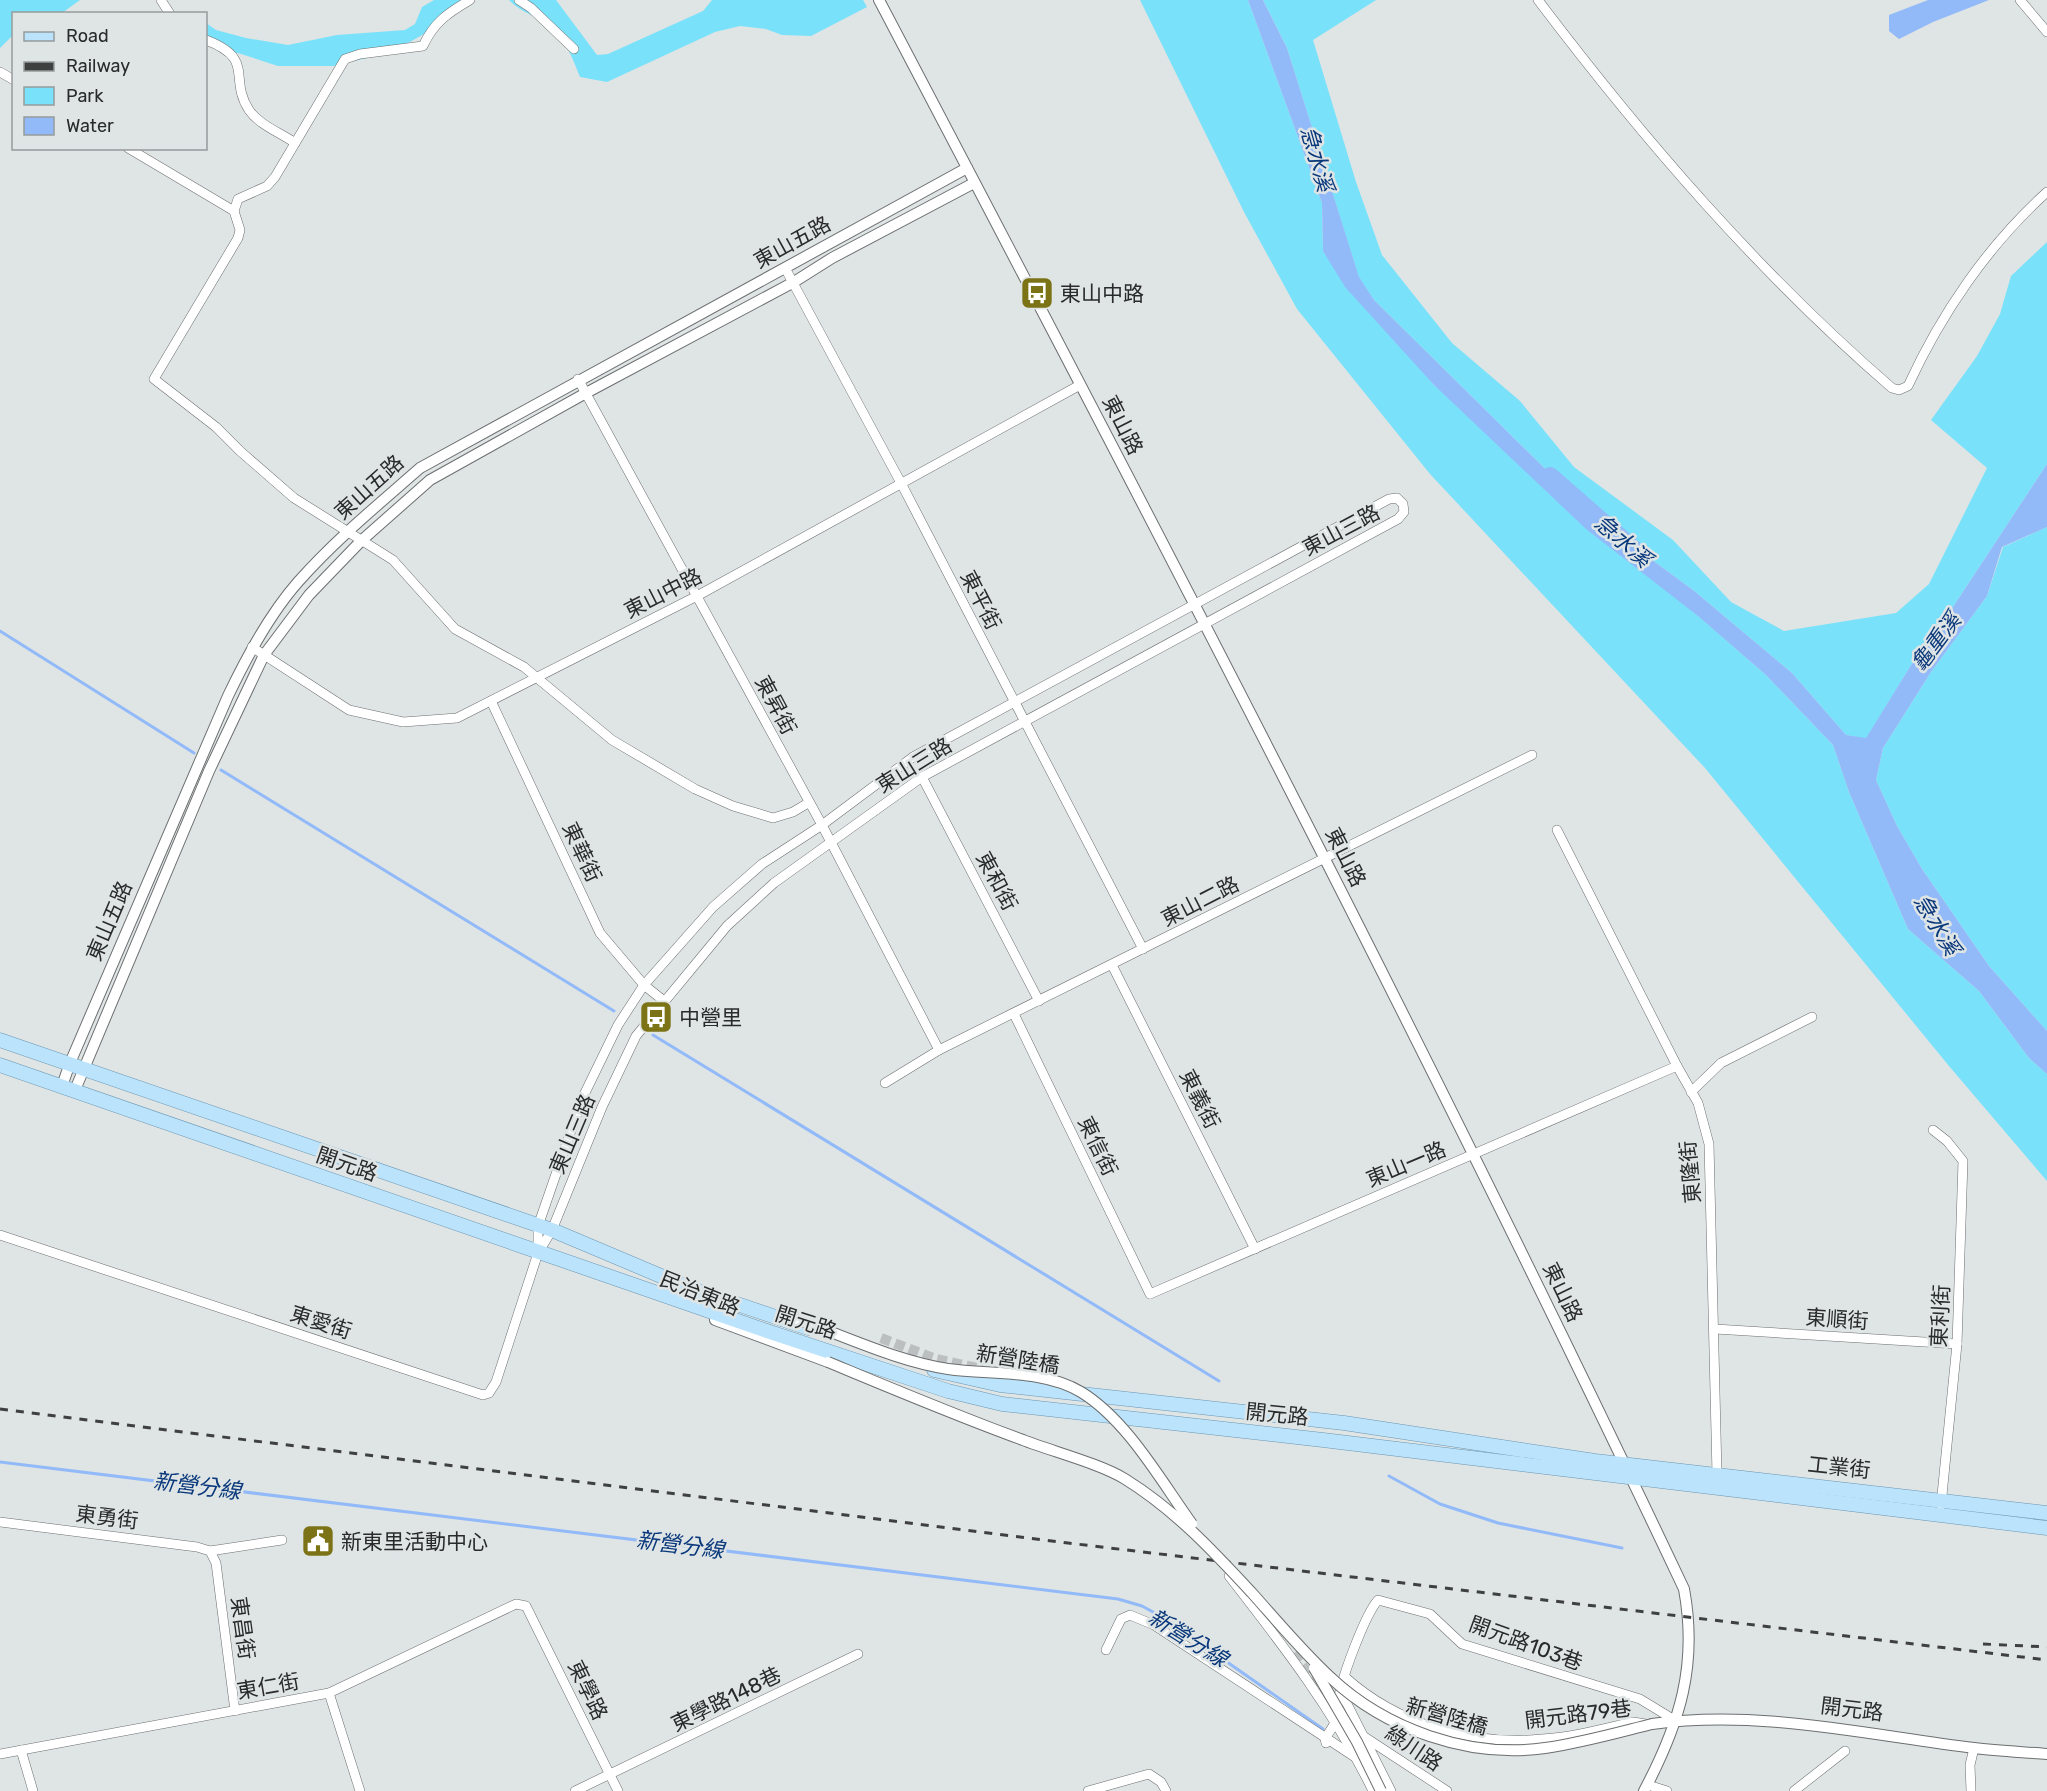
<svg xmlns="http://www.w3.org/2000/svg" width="2047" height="1791" font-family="Rubik,'Noto Sans TC',sans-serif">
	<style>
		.green { fill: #79e2fa }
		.water { fill: #92baf9 }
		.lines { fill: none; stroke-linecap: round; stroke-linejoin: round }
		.stream { stroke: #92baf9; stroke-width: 3 }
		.river { stroke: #92baf9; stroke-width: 18 }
		.tertiary-tunnel { stroke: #bbbfc0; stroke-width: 10; stroke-dasharray: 10 5; stroke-linecap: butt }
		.minor-casing { stroke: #6c6f70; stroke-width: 10 }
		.tertiary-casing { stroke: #6c6f70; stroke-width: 12 }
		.primary-casing { stroke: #6a96b2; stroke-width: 15 }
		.minor { stroke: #fff; stroke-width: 9 }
		.tertiary { stroke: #fff; stroke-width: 10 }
		.primary { stroke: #bbe3fc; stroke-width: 14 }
		.rail { stroke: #3f4141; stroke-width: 3; stroke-dasharray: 8 8; stroke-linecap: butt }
		.tertiary-bridge-casing { stroke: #6c6f70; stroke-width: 12; stroke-linecap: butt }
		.tertiary-bridge { stroke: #fff; stroke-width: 10 }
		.labels { text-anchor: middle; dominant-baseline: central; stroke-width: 5; stroke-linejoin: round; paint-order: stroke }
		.street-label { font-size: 21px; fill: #292b2b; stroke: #dfe4e5 }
		.poi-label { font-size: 21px; fill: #292b2b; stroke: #dfe4e5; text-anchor: start }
		.water-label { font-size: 22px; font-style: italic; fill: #09387b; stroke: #dfe4e5 }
	</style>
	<rect width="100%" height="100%" fill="#dfe4e5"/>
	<g class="green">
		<polygon points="0,0 80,0 62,13 14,14 13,35 0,48"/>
		<polygon points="434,0 469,0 440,25 392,52 333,66 278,66 238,53 221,53 206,43 206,23 216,30 246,38 288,45 337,35 405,30 415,24 422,7"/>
		<path d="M 509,0 L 556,0 L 597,55 L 608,54 L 703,11 L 712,0 L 863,0 L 867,7 L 811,36 L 782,35 L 766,29 L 740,26 L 715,32 L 607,82 L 580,77 C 573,60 566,39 552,28 C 539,16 521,13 509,0 Z"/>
		<polygon points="1140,0 1248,0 1322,203 1323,251 1434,385 1766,675 1833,745 1849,792 1908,929 1979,991 2029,1058 2047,1074 2047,1181 1949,1066 1705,768 1430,474 1297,309 1244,212"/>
		<polygon points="1263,0 1376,0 1313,40 1356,182 1382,255 1452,343 1520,401 1574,467 1673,540 1731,602 1784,631 1896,613 1929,584 1987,468 1931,420 1977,356 2000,314 2011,276 2047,242 2047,464 1949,613 1913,662 1866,739 1846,735 1792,673 1693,590 1595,518 1374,300 1359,278 1287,48"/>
		<polygon points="2047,527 2047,1031 1989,966 1922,869 1897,826 1876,780 1883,748 1931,672 1987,596 2003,547"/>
	</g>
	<g class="water">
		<polygon points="1248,0 1263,0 1287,48 1359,277 1374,300 1595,518 1693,590 1792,673 1846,735 1866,738 1913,662 1949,613 2047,464 2047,527 2002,547 1987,596 1931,672 1883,748 1876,780 1897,826 1922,869 1989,966 2047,1031 2047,1074 2029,1058 1979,991 1908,929 1849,792 1833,745 1766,675 1698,616 1586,529 1434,385 1345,287 1323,251 1322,203"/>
		<polygon points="1928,0 1989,0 1933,22 1899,39 1889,31 1889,15"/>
	</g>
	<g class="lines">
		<g class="stream">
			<polyline points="0,631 194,753"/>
			<polyline points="221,770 614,1011"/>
			<polyline points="653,1035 1219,1381"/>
			<polyline points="0,1462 1118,1599 1142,1606 1164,1618 1323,1729"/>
			<polyline points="1389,1476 1440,1504 1498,1523 1622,1548"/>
		</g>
		<polyline class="river" points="1550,476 1636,551"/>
		<g class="tertiary-tunnel">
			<polyline points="881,1338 936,1359 982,1369"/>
			<polyline points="1293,1654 1327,1696"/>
		</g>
		<defs>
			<g id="minor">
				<polyline points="161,0 170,14"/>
				<polyline points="519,0 531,8 574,49"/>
				<path d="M 1538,0 C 1644,140 1759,273 1892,388 L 1899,390 L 1908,386 C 1941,314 1988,245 2047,192"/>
				<polyline points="2020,0 2047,32"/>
				<path d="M 206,40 C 256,59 228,78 249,110 C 259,125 281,133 295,143"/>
				<polyline points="0,72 14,80"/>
				<polyline points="128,148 234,211 240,230 238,238 154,379 216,427 240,451 294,498 393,560 455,629 524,667 612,740 695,789 733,806 773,818 793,812 808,803"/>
				<path d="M 234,211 L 238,199 L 267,186 L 275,177 L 345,59 L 360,54 L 423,46 C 434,22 448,13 470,0"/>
				<polyline points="785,268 901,483 1143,949"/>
				<polyline points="578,379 822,825 939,1050"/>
				<polyline points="252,647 349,710 403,722 457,718 697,596 1080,385"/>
				<polyline points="491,701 600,933 644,985 664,1001"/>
				<polyline points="922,777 1039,1001"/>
				<polyline points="1557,830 1677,1066 1698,1103 1709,1144 1717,1474"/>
				<polyline points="1112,965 1255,1249"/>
				<polyline points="1014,1014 1150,1294 1677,1066"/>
				<polyline points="885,1083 939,1050 1532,755"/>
				<polyline points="1691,1092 1721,1063 1812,1017"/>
				<polyline points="1933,1130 1947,1141 1963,1161 1957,1344 1941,1505"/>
				<polyline points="0,1235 483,1395 489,1393 496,1382 538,1253 552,1230 602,1107 636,1036 727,926 774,883 922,777 1398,519 1404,512 1403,504 1397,498 1389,499 913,757 822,825 762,864 713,907 644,985 618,1025 582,1099 538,1226 538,1253"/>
				<polyline points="1715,1329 1957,1344"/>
				<polyline points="0,1522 197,1547 210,1551 282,1540"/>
				<polyline points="210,1551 216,1563 235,1711"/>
				<path d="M 1229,1576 C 1282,1644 1335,1712 1373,1791"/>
				<polyline points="1106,1650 1121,1619 1130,1615 1154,1625 1358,1759"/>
				<path d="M 1345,1677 C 1397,1724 1472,1746 1542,1739 C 1573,1737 1603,1729 1633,1722 L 1646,1724"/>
				<polyline points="1341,1692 1391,1791"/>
				<polyline points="329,1693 360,1791"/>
				<polyline points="1363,1736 1447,1791"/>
				<path d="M 1326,1743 L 1325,1738 C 1342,1716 1335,1714 1340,1691 C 1345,1670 1365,1615 1378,1600 L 1430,1614 L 1462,1644 L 1640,1699 L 1676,1721"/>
				<polyline points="21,1750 33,1791"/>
				<polyline points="0,1754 329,1693 516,1604 526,1606 618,1791"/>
				<polyline points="1648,1785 1667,1791"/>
				<polyline points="575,1791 858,1654"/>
				<polyline points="1088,1791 1149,1774 1161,1782 1166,1791"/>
				<polyline points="1794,1791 1845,1751"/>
				<polyline points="1971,1791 1970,1765 1974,1748"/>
			</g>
			<g id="tertiary">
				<path d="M 879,0 C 1155,525 1430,1052 1684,1589 C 1698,1665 1680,1723 1644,1791"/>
				<path d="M 62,1086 L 70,1063 L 228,696 C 247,656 269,615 298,582 C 335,540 379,504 420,468 L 967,168"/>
				<polyline points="75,1090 209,771 264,655 309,595 361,541 430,480 586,393 794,282 832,258 974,183"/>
				<polyline points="715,1320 828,1362"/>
				<path d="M 1652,1724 C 1759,1709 1868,1735 1974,1748 C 1998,1751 2023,1752 2047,1754"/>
			</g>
			<g id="primary">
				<polyline points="0,1040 552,1230 687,1287 808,1328"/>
				<polyline points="0,1065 761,1329 948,1391 1002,1404 1323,1440 2047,1528"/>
				<polyline points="934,1370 1000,1385 1344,1423 1595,1461 2047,1513"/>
			</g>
		</defs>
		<use href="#minor" class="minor-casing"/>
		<use href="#tertiary" class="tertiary-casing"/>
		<use href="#primary" class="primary-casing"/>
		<use href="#minor" class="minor"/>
		<use href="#tertiary" class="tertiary"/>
		<use href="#primary" class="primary"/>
		<g class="rail">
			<polyline points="0,1409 1068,1543 2047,1660"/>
			<polyline points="1983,1644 2047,1647"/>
		</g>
		<defs>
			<g id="tertiary-bridge">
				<path d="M 796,1319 C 845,1336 896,1361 948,1369 C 990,1375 1043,1369 1081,1392 C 1127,1420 1161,1481 1192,1524"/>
				<path d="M 828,1362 C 893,1389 957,1416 1023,1440 C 1051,1451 1101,1464 1125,1479 C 1175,1510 1213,1551 1252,1593 C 1277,1621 1302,1651 1330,1677 C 1385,1729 1469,1759 1545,1748 C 1581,1743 1616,1733 1652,1724"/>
				<polyline points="1314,1668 1357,1742 1381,1791"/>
			</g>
		</defs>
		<use href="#tertiary-bridge" class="tertiary-bridge-casing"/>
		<use href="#tertiary-bridge" class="tertiary-bridge"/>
	</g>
	<defs>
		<symbol id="bus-square" viewBox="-11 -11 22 22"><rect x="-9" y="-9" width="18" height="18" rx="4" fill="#7b7316" stroke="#dfe4e5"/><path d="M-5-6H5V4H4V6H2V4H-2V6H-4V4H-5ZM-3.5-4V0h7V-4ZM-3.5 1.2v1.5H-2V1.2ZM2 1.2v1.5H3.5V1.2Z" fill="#fff"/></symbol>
		<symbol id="civic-square" viewBox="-11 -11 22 22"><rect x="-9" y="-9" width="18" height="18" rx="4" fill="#7b7316" stroke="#dfe4e5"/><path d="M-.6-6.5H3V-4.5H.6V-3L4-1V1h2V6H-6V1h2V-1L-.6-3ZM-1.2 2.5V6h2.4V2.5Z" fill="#fff"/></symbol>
	</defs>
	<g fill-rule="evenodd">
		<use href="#bus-square" x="1018" y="274" width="38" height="38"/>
		<use href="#bus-square" x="637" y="998" width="38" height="38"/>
		<use href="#civic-square" x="299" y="1522" width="38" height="38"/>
	</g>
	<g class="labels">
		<g class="street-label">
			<text transform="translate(792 242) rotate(-29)">東山五路</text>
			<text transform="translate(1123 425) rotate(63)">東山路</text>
			<text transform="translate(369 487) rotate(-42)">東山五路</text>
			<text transform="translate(1341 530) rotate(-28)">東山三路</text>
			<text transform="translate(663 593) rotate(-27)">東山中路</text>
			<text transform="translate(981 600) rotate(63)">東平街</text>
			<text transform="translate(776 705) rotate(62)">東昇街</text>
			<text transform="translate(914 765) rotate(-32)">東山三路</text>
			<text transform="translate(582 852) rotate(65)">東華街</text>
			<text transform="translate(1346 857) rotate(63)">東山路</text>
			<text transform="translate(997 881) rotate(62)">東和街</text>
			<text transform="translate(1200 901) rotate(-27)">東山二路</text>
			<text transform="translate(109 921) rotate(-67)">東山五路</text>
			<text transform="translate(1200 1099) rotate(63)">東義街</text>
			<text transform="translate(572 1134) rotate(-67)">東山三路</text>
			<text transform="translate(1098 1146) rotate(64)">東信街</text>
			<text transform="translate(347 1164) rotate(19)">開元路</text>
			<text transform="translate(1406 1164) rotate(-23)">東山一路</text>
			<text transform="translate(1690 1172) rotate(-95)">東隆街</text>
			<text transform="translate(1563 1292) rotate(64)">東山路</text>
			<text transform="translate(700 1293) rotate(22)">民治東路</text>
			<text transform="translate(1940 1316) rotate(-87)">東利街</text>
			<text transform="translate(1837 1319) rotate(4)">東順街</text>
			<text transform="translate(321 1322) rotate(18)">東愛街</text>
			<text transform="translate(806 1322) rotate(18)">開元路</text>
			<text transform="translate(1018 1359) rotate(9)">新營陸橋</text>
			<text transform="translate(1277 1414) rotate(6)">開元路</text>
			<text transform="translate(1839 1467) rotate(6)">工業街</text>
			<text transform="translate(107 1517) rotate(7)">東勇街</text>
			<text transform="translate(243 1628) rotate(82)">東昌街</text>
			<text transform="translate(1526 1643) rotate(20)">開元路103巷</text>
			<text transform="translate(268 1686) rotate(-10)">東仁街</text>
			<text transform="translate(588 1690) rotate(64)">東學路</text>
			<text transform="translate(726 1699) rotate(-26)">東學路148巷</text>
			<text transform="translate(1852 1709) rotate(7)">開元路</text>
			<text transform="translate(1578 1714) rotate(-7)">開元路79巷</text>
			<text transform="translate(1447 1716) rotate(16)">新營陸橋</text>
			<text transform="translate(1414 1748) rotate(34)">綠川路</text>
		</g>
		<g class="poi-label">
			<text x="1060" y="293">東山中路</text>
			<text x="679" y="1017">中營里</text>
			<text x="341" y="1541">新東里活動中心</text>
		</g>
		<g class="water-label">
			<text transform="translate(1317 159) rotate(74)">急水溪</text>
			<text transform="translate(1623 541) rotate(41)">急水溪</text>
			<text transform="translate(1936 642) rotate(-53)">龜重溪</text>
			<text transform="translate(1937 925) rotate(59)">急水溪</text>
			<text transform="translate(197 1486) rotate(7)">新營分線</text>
			<text transform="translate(680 1545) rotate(7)">新營分線</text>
			<text transform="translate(1188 1638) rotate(32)">新營分線</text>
		</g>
	</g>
	<rect x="12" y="12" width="195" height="138" fill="#dfe4e5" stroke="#969a9b" stroke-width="1.5"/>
	<rect x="24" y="32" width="30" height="9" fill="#bbe3fc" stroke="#969a9b" stroke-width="1.5"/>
	<text x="66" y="42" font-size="18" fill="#292b2b">Road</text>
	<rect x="24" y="62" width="30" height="9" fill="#3f4141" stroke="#969a9b" stroke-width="1.5"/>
	<text x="66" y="72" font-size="18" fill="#292b2b">Railway</text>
	<rect x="24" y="87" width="30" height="18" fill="#79e2fa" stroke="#969a9b" stroke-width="1.5"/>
	<text x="66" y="102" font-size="18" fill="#292b2b">Park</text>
	<rect x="24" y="117" width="30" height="18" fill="#92baf9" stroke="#969a9b" stroke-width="1.5"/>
	<text x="66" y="132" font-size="18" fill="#292b2b">Water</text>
</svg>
